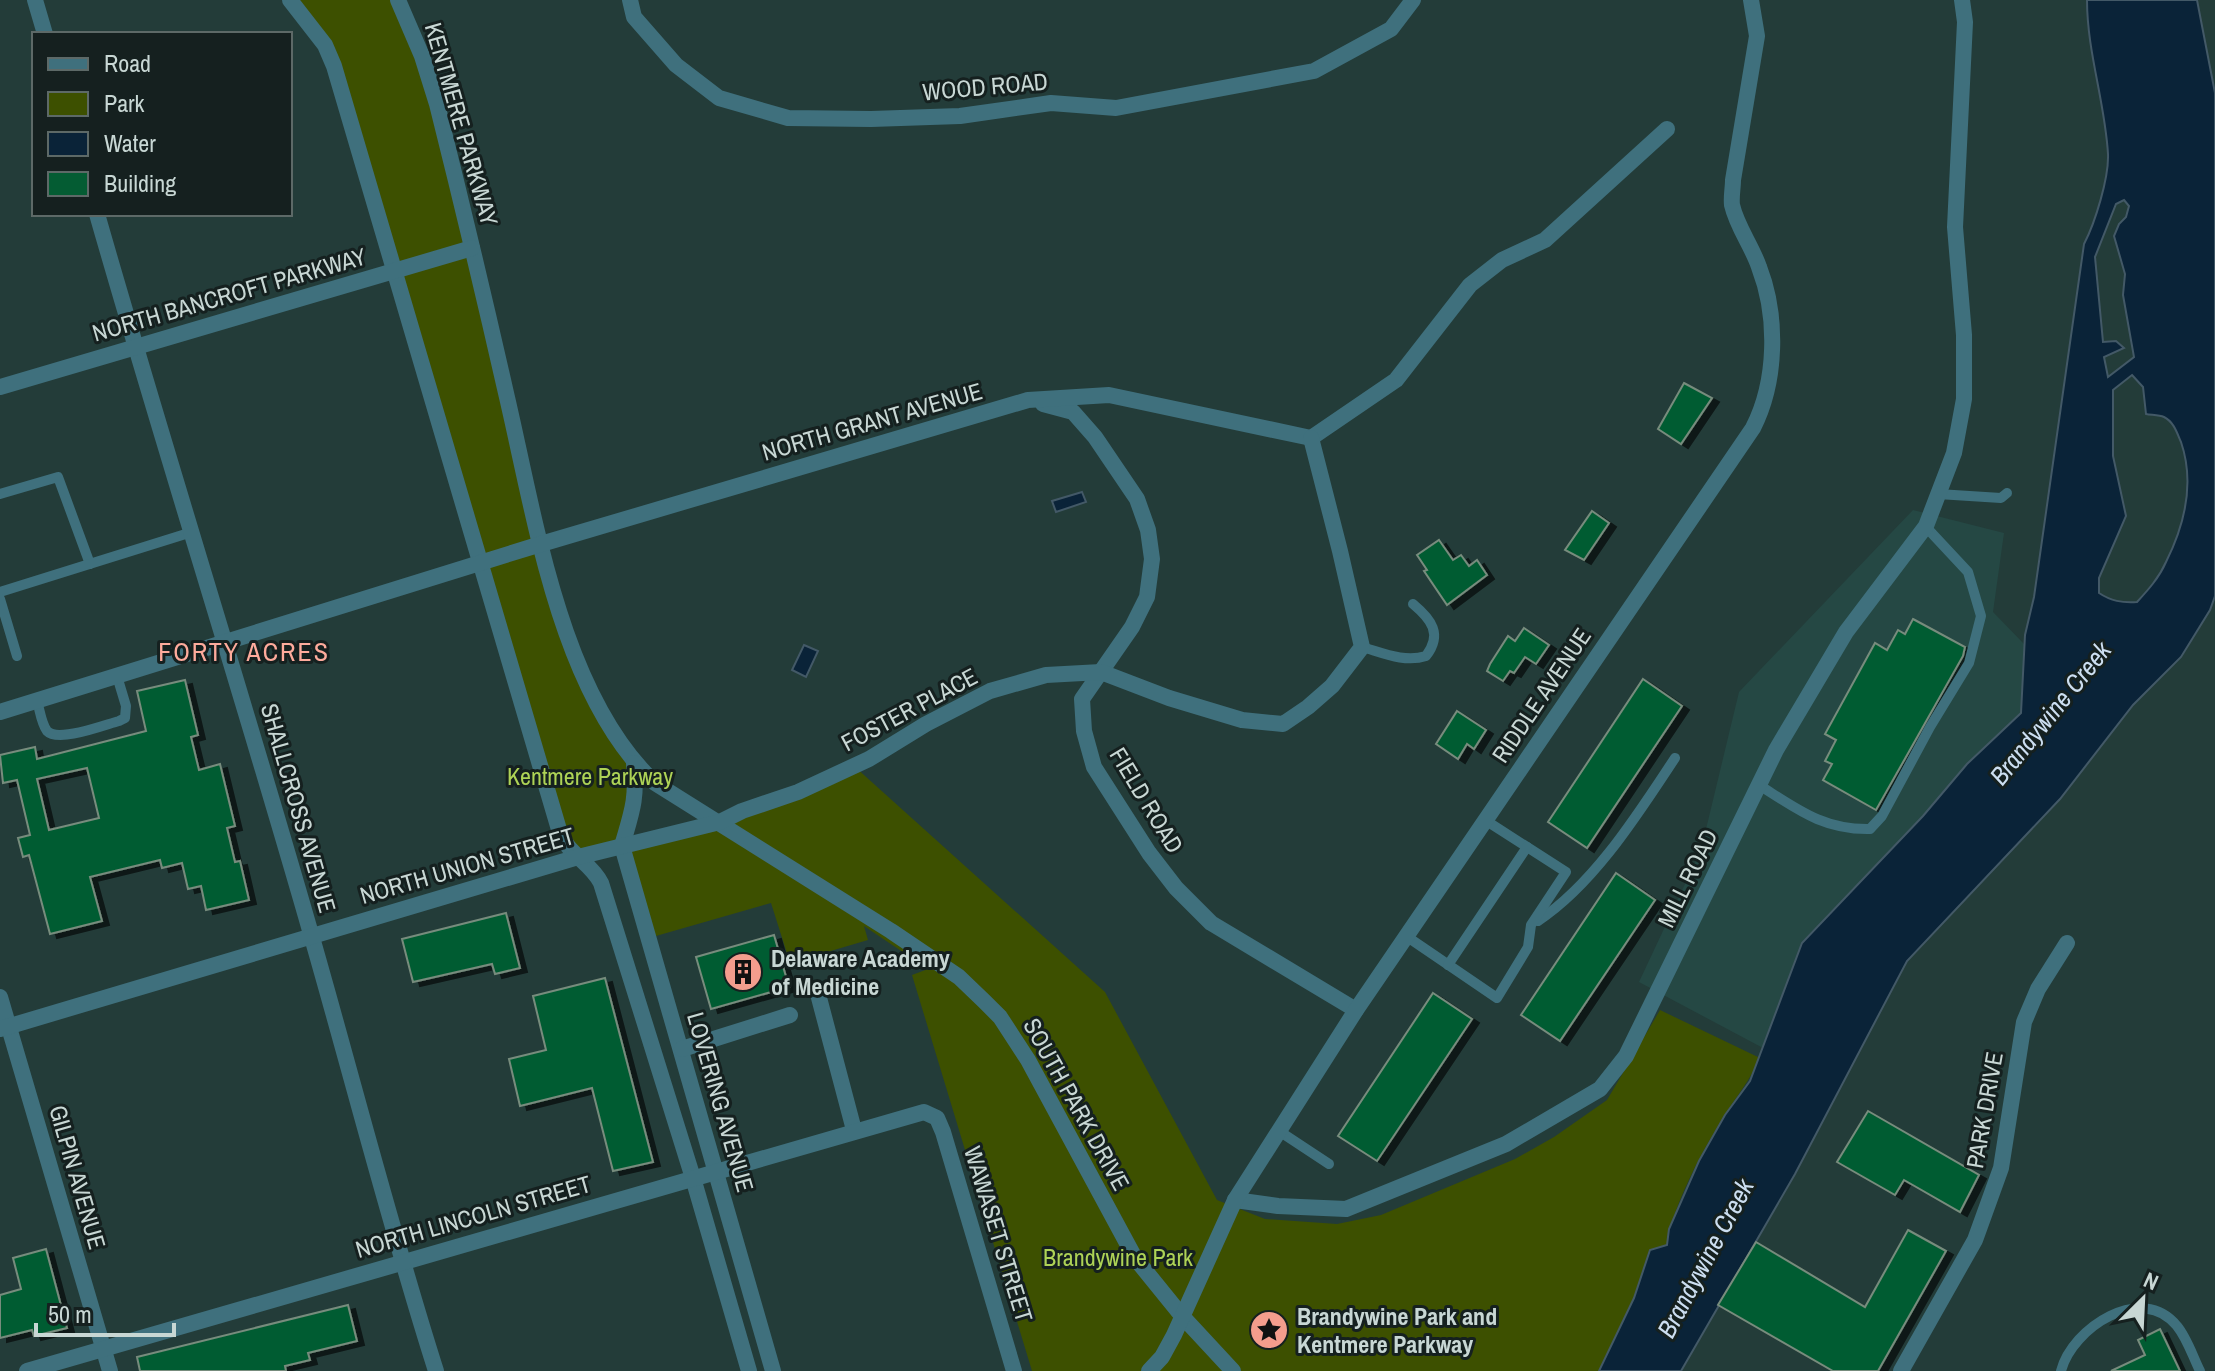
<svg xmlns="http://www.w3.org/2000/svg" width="2215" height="1371" font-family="'Archivo Narrow',sans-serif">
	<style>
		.built { fill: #254844 }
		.green { fill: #3d5000 }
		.water { fill: #0a2338; stroke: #435967; stroke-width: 2; fill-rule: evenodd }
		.building { fill: #045c33; stroke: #778c7d; stroke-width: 2; fill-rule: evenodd; filter: url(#shadow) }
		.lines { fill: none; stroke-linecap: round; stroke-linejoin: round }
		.service { stroke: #3f707d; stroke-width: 10 }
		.minor { stroke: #3f707d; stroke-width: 16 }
		.labels { text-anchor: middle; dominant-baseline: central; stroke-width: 6; stroke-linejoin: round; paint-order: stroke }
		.street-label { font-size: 24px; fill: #c8d7d4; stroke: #15201f }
		.park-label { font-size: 24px; fill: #aed356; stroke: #15201f }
		.poi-label { font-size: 24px; font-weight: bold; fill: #c8d7d4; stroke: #15201f; text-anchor: start }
		.neighbourhood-label { font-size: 26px; letter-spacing: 2px; fill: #feab9c; stroke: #15201f }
		.water-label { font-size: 26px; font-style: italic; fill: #ccdef0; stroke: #15201f }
	</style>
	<defs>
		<filter id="shadow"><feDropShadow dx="7" dy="4" stdDeviation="0" flood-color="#0009"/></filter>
	</defs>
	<rect width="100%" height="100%" fill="#233c39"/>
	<polygon class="built" points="1913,510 2004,533 1993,612 2025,645 2021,713 1967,764 1923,816 1802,943 1763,1048 1639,982 1701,850 1739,692"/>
	<path class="green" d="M 290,0 L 398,0 L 408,21 L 562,618 L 634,763 L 622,846 L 720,822 L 854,766 L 1105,992 L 1217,1200 L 1265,1219 L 1337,1224 L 1381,1215 L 1515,1159 L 1554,1137 L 1607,1100 L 1660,1010 L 1760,1058 C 1750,1080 1737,1096 1724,1116 C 1702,1152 1673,1204 1667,1245 L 1650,1250 L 1634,1298 L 1599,1371 L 1032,1371 L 912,975 L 928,969 L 864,926 L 868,940 L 790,963 L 771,903 L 649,938 L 622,847 L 578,857 L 569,848 L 334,66 Z"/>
	<g class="water">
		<path d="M 2087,0 L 2197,0 L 2215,93 L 2215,596 L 2210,610 L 2181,657 L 2133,705 L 2060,799 L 1907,961 L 1795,1174 L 1681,1371 L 1599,1371 L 1634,1298 L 1650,1250 L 1667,1245 L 1669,1229 L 1699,1161 L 1725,1115 L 1750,1081 L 1802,943 L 1923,816 L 1967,764 L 2021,713 L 2025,635 L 2034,597 L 2084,244 C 2095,223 2109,178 2108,154 C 2105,102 2087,52 2087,0 ZM 2124,200 L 2129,206 L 2126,217 L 2119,224 L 2114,236 L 2125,274 L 2123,295 L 2134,357 L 2108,377 L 2104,357 L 2124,348 L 2116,341 L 2103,342 L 2095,257 L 2116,204 ZM 2132,375 L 2143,387 L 2146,414 C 2151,415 2159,415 2164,417 C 2174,422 2177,433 2181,442 C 2195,483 2185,524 2166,562 C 2159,578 2148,590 2137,602 C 2122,603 2111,601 2099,593 L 2099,578 L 2126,516 L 2113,456 L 2113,390 Z"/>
		<polygon points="1082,492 1086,502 1056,512 1052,501"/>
		<polygon points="804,645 818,651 806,677 792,670"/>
	</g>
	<g class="building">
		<polygon points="1684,383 1712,398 1681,444 1658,429"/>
		<polygon points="1592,511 1609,523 1584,560 1565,550"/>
		<polygon points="1439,540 1453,560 1461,555 1469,566 1477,560 1487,575 1447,605 1424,571 1427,570 1417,555"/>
		<polygon points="1913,619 1965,647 1963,656 1876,810 1823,780 1832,764 1825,761 1836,740 1825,734 1875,643 1887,650 1898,630 1905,634"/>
		<polygon points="1524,628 1549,645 1536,664 1525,657 1514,673 1510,671 1503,681 1487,671 1490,664 1508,636 1515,641"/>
		<polygon points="1643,679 1682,706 1587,848 1548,822"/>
		<path d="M 185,680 L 198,735 L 191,737 L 199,770 L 220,764 L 235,826 L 227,828 L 235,862 L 240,861 L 249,900 L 206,910 L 201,886 L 188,889 L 182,863 L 162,868 L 160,860 L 90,877 L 102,921 L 50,934 L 29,855 L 23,857 L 18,838 L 30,835 L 17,780 L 3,783 L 0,755 L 35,747 L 37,759 L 146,731 L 137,691 ZM 87,768 L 99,818 L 49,830 L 37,779 Z"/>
		<polygon points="1457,711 1486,730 1474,749 1467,744 1458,759 1436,744"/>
		<polygon points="1616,873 1655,900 1560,1041 1521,1015"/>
		<polygon points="506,913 520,968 495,974 492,964 413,982 402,939"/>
		<polygon points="774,935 789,987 711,1009 696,957"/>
		<polygon points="605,978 653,1162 613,1171 592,1088 520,1106 509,1059 546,1050 533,996"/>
		<polygon points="1433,993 1472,1019 1377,1161 1338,1136"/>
		<polygon points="1868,1111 1979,1175 1960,1212 1904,1180 1895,1195 1837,1162"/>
		<polygon points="1908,1230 1946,1251 1878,1371 1833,1371 1718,1305 1756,1242 1865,1307"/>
		<polygon points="46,1249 67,1328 34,1336 32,1330 0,1338 0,1295 21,1289 13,1258"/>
		<polygon points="348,1305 357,1341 308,1353 310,1360 285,1366 286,1371 140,1371 137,1357"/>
		<polygon points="2160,1329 2180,1371 2111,1371 2145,1355 2138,1340"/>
	</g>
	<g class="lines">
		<g class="service">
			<polyline points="0,494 58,477 90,564"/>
			<polyline points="1938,494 2001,498 2007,493"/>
			<polyline points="0,592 192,532"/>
			<polyline points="0,599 17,656"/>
			<path d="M 1362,647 C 1383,653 1405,663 1426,656 C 1443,634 1431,619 1413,604"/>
			<path d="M 37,701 C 40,710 41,723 47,731 C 58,743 104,725 119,721 L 125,718 L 126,706 L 117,676"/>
			<path d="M 1759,785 C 1797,809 1823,830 1870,829 L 1882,816 L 1930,727 L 1969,663 L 1981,616 L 1968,572 L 1926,527"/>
			<path d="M 1538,921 C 1594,884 1638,814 1675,758"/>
			<polyline points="1406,936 1497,998 1528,947 1531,925 1566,872 1485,820"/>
			<polyline points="1448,965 1527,847"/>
			<polyline points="1279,1131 1329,1164"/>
			<path d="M 2061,1371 C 2072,1328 2142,1282 2177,1326 C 2187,1338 2193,1357 2200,1371"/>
		</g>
		<g class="minor">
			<polyline points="35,0 45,34"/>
			<path d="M 290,0 L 325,45 L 334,66 L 560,833 C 568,854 591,863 601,883 L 693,1178 L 749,1371"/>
			<path d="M 398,0 L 422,56 L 437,104 C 461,200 484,296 506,393 C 535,516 560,694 655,783 L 891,931 L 959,977 L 984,1001 L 1000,1017 L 1028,1060 L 1135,1258 L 1182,1316 L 1233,1371"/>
			<polyline points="630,0 634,17 676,65 719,98 788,118 871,119 960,116 1051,103 1116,108 1314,71 1391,29 1413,0"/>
			<path d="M 97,214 C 166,455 242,693 311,934 C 353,1080 390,1227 436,1371"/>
			<polyline points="0,387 472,248"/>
			<polyline points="1043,404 1073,412 1095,437 1137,499 1148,530 1152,559 1147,597 1132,627 1082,699 1084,731 1094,767 1149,853 1176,888 1211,923 1356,1010"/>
			<polyline points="0,712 541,544 1028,400 1109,395 1311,438 1396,380 1470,285 1502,260 1545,240 1667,129"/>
			<path d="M 634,763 C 637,801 632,811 622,846 L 773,1371"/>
			<polyline points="818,994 854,1130"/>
			<polyline points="0,997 110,1371"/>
			<polyline points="0,1029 578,857 720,822 742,811 798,792 869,759 926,724 990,691 1046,675 1101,672 1169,698 1242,720 1283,724 1308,707 1332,686 1362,647 1340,551 1311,438"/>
			<polyline points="682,1049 790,1015"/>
			<polyline points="1235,1200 1278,1206 1346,1209 1506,1144 1600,1089 1626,1056 1776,750 1846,632 1926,526 1954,453 1964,399 1964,335 1955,227 1965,22 1962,0"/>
			<polyline points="27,1371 924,1112 937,1118 943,1132 1014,1371"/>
			<path d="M 1149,1371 L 1162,1357 L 1174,1335 L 1235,1200 L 1356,1010 L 1753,428 C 1777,381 1778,316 1759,267 C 1752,246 1737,227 1732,205 C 1731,197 1733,188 1733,180 L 1757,36 L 1751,0"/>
			<polyline points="1901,1371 1975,1240 2001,1168 2024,1022 2038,989 2067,943"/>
		</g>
	</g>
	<defs>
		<symbol id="building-disc" viewBox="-11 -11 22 22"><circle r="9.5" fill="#f49d8d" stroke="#15201f"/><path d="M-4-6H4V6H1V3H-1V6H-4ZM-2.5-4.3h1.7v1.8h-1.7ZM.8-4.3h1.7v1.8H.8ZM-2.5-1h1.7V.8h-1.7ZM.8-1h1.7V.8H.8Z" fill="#111"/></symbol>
		<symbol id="sight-disc" viewBox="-11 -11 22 22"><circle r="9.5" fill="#f49d8d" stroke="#15201f"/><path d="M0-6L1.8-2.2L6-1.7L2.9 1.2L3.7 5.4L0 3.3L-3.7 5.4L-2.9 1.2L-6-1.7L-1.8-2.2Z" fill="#111"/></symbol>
	</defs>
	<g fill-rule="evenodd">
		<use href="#building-disc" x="721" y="950" width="44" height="44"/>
		<use href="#sight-disc" x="1247" y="1308" width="44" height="44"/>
	</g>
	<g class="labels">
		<g class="street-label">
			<text transform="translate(985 86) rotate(-5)">WOOD ROAD</text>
			<text transform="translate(462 124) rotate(74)">KENTMERE PARKWAY</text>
			<text transform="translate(229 294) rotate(-16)">NORTH BANCROFT PARKWAY</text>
			<text transform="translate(872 421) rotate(-16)">NORTH GRANT AVENUE</text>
			<text transform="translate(1541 695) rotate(-56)">RIDDLE AVENUE</text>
			<text transform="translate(909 709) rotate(-28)">FOSTER PLACE</text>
			<text transform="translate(1147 800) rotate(59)">FIELD ROAD</text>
			<text transform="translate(299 808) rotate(74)">SHALLCROSS AVENUE</text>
			<text transform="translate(467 865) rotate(-16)">NORTH UNION STREET</text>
			<text transform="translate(1687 878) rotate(-64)">MILL ROAD</text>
			<text transform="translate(721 1102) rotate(74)">LOVERING AVENUE</text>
			<text transform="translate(1077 1104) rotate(61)">SOUTH PARK DRIVE</text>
			<text transform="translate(1984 1110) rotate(-80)">PARK DRIVE</text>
			<text transform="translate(78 1177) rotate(74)">GILPIN AVENUE</text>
			<text transform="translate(473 1216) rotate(-16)">NORTH LINCOLN STREET</text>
			<text transform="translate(999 1234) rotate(73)">WAWASET STREET</text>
		</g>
		<g class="park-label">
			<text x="590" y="776">Kentmere Parkway</text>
			<text x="1118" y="1257">Brandywine Park</text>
		</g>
		<g class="poi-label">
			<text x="771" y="958">Delaware Academy<tspan x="771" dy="28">of Medicine</tspan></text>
			<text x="1297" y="1316">Brandywine Park and<tspan x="1297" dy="28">Kentmere Parkway</tspan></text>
		</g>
		<g class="neighbourhood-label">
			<text x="244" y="651">FORTY ACRES</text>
		</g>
		<g class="water-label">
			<text transform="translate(2050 713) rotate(-51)">Brandywine Creek</text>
			<text transform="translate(1705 1258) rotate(-62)">Brandywine Creek</text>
		</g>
	</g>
	<rect x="32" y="32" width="260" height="184" fill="#15201f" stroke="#5d6967" stroke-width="2"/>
	<rect x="48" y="58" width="40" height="12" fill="#3f707d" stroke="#5d6967" stroke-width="2"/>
	<text x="104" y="72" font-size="24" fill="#c8d7d4">Road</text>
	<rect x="48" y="92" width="40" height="24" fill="#3d5000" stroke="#5d6967" stroke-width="2"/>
	<text x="104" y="112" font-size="24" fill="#c8d7d4">Park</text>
	<rect x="48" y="132" width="40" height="24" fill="#0a2338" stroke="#5d6967" stroke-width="2"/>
	<text x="104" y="152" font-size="24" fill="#c8d7d4">Water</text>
	<rect x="48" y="172" width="40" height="24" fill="#045c33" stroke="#5d6967" stroke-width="2"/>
	<text x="104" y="192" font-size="24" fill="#c8d7d4">Building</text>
	<g transform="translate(2143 1299) rotate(24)" stroke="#15201f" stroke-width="6" paint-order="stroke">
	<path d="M0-6L14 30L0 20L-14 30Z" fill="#c8d7d4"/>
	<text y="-12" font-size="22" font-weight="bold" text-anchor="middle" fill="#c8d7d4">N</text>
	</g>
	<path d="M36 1323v12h138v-12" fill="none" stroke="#c8d7d4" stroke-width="4"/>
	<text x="48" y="1323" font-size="24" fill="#c8d7d4" stroke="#15201f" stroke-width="6" paint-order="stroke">50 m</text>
</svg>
